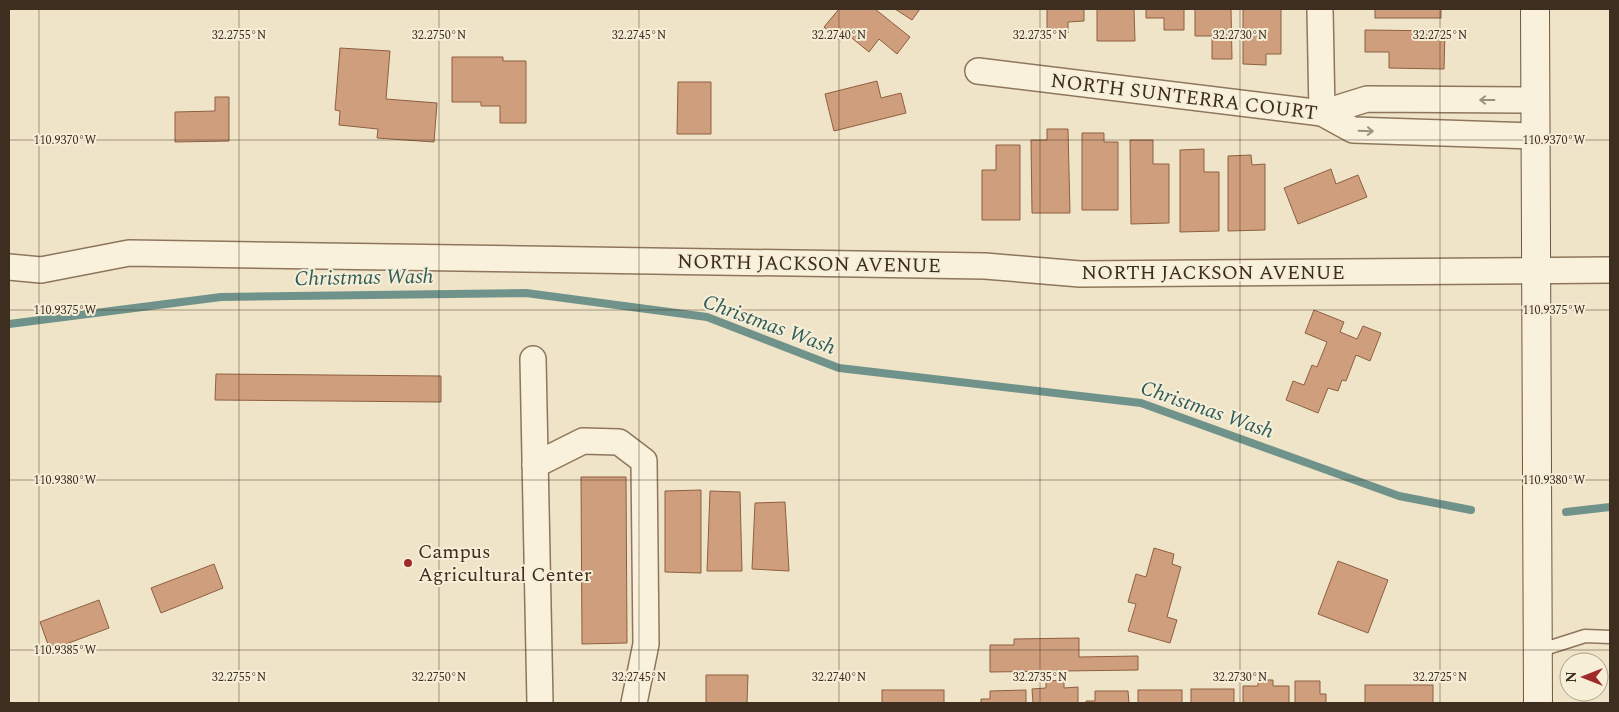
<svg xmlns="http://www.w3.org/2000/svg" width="1619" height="712" font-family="Spectral,serif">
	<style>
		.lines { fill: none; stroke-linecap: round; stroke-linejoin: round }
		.stream { stroke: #6f938a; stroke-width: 8 }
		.building { fill: #cf9f7d; stroke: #8d5f41 }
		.lane-casing { stroke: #8d765c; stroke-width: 15 }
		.street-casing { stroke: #8d765c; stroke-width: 28 }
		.secondary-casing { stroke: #6f573f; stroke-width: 30 }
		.lane { stroke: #faf1dc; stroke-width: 12 }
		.street { stroke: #faf1dc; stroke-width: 25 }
		.secondary { stroke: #faf1dc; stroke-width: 28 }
		.oneway { stroke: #9c907e }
		.ticks { fill: none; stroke: #3d2e20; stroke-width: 1; stroke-opacity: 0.45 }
		.poi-dot { fill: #9e2a2b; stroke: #f7eed8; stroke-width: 2 }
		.labels { text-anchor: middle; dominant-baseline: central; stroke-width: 4; stroke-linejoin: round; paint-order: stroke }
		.street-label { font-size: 20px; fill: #3d2e20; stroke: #f7eed8 }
		.poi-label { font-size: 20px; fill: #3d2e20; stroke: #f7eed8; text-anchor: start }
		.water-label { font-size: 21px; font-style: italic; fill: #2f5d5a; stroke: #f7eed8 }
		.ticks-label { font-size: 12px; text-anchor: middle; fill: #3d2e20; stroke: #f7eed8; stroke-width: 4; stroke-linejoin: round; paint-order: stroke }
	</style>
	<rect width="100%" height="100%" fill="#f0e4c8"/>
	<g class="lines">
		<g class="stream">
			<polyline points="9,324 221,297 526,293 707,317 839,368 1141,403 1399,496 1471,510"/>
			<polyline points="1566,512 1610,507"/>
		</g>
	</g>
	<g class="building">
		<polygon points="839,9 875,9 910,37 897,54 879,39 869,52 847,34 841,41 824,27"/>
		<polygon points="895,9 920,9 912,20"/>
		<polygon points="1047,9 1084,9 1084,21 1068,22 1068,33 1047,34"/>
		<polygon points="1097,9 1134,9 1135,41 1097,41"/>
		<polygon points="1146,9 1184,9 1184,30 1164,30 1164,18 1146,18"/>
		<polygon points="1195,9 1231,9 1232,59 1212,59 1212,36 1195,36"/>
		<polygon points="1243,9 1281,9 1281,54 1266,54 1266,65 1243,64"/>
		<rect x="1375" y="9" width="66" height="9"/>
		<polygon points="1365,30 1445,31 1444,69 1389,68 1389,52 1365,52"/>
		<polygon points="340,48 390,51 386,99 437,103 434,142 377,138 378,129 339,125 340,111 335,110"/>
		<polygon points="452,57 503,57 503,61 526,61 526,123 500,123 500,106 481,106 481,102 452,102"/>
		<polygon points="877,81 881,98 901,93 906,113 834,131 825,94"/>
		<polygon points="678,82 711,82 711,134 677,134"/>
		<polygon points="215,97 229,97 229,141 175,142 175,112 215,111"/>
		<polygon points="1047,129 1068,129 1070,213 1032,213 1031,140 1047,140"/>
		<polygon points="1082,133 1104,133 1104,142 1118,142 1118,210 1082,210"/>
		<polygon points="1130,140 1153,140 1153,164 1169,164 1169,223 1131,224"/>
		<polygon points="996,145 1020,145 1020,220 982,220 982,170 996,170"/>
		<polygon points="1204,149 1204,172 1219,172 1219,231 1180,232 1180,150"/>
		<polygon points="1251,155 1252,165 1265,164 1265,230 1228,231 1228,156"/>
		<polygon points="1331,169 1336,184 1358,175 1367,197 1298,224 1284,188"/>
		<polygon points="1314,310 1344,322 1340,332 1357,339 1363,326 1381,333 1370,361 1356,355 1346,381 1342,380 1338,391 1328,388 1318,413 1286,400 1293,381 1304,385 1312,365 1317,367 1327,342 1305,333"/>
		<polygon points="216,374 441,376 441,402 215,400"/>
		<polygon points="581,477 626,477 627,643 582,644"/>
		<polygon points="701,490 701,573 665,572 665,491"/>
		<polygon points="710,491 740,492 742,571 707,571"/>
		<polygon points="785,502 789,571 752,569 755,503"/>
		<polygon points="1154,548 1174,554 1172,564 1181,567 1167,617 1177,620 1170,643 1128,631 1136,604 1128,602 1136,574 1146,577"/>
		<polygon points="1338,561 1388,580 1368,633 1318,614"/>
		<polygon points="214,564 223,588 161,613 151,588"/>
		<polygon points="99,600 109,628 50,650 40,622"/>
		<polygon points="1079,638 1079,657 1138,656 1138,670 990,672 990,645 1014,645 1014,639"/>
		<polygon points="706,675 748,675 747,703 706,703"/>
		<polygon points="1064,680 1064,688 1078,687 1078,703 1033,703 1032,689 1046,688 1046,681"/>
		<polygon points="1258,680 1273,680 1273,686 1289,686 1289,703 1243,703 1243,686 1258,686"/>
		<polygon points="1295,681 1320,681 1320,694 1326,694 1326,703 1295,703"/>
		<rect x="1365" y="685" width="68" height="18"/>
		<rect x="1191" y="689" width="43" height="14"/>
		<rect x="882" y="690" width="62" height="13"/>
		<polygon points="1026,690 1026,703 981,703 981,699 990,699 990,691"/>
		<rect x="1138" y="690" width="44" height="13"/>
		<polygon points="1095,691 1128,691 1129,703 1086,703 1086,701 1095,701"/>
	</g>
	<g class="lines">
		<defs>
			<polyline id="lane" points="1538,651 1585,636 1610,637"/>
			<g id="street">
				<polyline points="1320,9 1322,113"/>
				<polyline points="978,71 1322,113 1353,130 1536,136"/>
				<polyline points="1322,113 1367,99 1536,100"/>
				<polyline points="9,267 41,270 129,253 985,266 1080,274 1610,270"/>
				<polyline points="533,359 540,703"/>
				<polyline points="535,465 583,441 619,442 644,461 646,644 634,703"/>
			</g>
			<polyline id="secondary" points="1535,9 1538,703"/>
		</defs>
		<use href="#lane" class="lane-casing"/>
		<use href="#street" class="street-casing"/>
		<use href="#secondary" class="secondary-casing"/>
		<use href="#lane" class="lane"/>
		<use href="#street" class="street"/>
		<use href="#secondary" class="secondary"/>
	</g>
	<defs><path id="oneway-shaft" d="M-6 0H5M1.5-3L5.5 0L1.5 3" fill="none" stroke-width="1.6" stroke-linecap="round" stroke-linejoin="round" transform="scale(1.25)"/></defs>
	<g class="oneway">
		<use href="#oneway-shaft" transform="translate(1487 100) rotate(-180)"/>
		<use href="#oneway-shaft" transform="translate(1366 131) rotate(2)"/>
	</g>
	<path class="ticks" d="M 39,9 L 39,703M 239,9 L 239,703M 439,9 L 439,703M 639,9 L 639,703M 839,9 L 839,703M 1040,9 L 1040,703M 1240,9 L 1240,703M 1440,9 L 1440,703M 9,140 L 1610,140M 9,310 L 1610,310M 9,480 L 1610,480M 9,650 L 1610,650"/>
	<circle class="poi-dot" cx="408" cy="563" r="5"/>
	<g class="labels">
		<g class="street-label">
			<text transform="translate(1184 97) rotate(7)">NORTH SUNTERRA COURT</text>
			<text transform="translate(809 264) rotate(1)">NORTH JACKSON AVENUE</text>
			<text x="1213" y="273">NORTH JACKSON AVENUE</text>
		</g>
		<g class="poi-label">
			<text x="418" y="552">Campus<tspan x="418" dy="23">Agricultural Center</tspan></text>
		</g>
		<g class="water-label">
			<text transform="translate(364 278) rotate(-1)">Christmas Wash</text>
			<text transform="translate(769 325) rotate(20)">Christmas Wash</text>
			<text transform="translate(1207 410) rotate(19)">Christmas Wash</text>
		</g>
	</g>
	<g class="ticks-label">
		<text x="239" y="39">32.2755°N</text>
		<text x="439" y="39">32.2750°N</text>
		<text x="639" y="39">32.2745°N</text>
		<text x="839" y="39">32.2740°N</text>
		<text x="1040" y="39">32.2735°N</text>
		<text x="1240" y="39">32.2730°N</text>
		<text x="1440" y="39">32.2725°N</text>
		<text x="1554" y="144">110.9370°W</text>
		<text x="65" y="144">110.9370°W</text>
		<text x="1554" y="314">110.9375°W</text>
		<text x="65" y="314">110.9375°W</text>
		<text x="1554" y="484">110.9380°W</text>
		<text x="65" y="484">110.9380°W</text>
		<text x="65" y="654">110.9385°W</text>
		<text x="239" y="681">32.2755°N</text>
		<text x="439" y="681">32.2750°N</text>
		<text x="639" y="681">32.2745°N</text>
		<text x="839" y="681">32.2740°N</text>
		<text x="1040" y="681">32.2735°N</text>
		<text x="1240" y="681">32.2730°N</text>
		<text x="1440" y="681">32.2725°N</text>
	</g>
	<rect width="1619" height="712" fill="none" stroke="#3d2e20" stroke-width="20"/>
	<g transform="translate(1584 677) rotate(270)"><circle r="24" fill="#f7eed8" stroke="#ada18e"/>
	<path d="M0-4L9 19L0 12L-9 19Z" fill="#9e2a2b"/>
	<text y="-8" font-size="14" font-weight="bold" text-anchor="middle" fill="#3d2e20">N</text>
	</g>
</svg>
